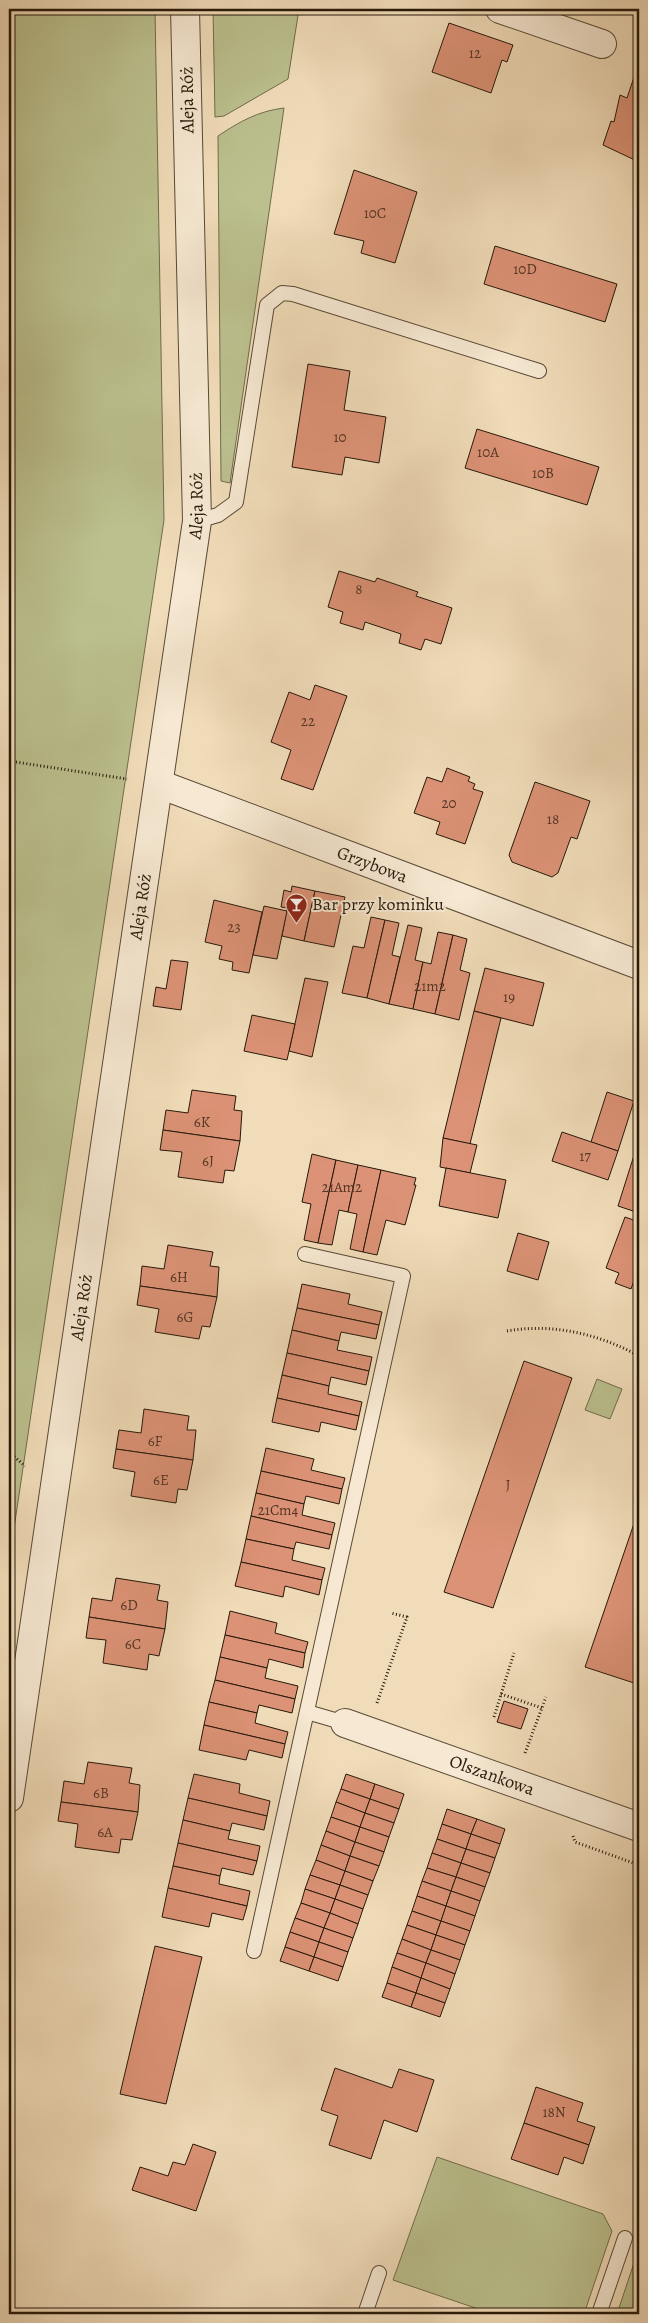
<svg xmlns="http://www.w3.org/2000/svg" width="648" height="2323" font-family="Alegreya,serif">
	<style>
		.green { fill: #bbc08e; stroke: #706c4c }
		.building { fill: #dc9276; stroke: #26180a }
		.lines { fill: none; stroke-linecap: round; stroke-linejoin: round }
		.lane-casing { stroke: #594936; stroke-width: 16 }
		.street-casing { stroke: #594936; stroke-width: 30 }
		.path { stroke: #26180a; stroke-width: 3; stroke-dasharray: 1 2.5; stroke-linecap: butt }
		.lane { stroke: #f6e8d2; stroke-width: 14 }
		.street { stroke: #f6e8d2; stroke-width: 28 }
		.labels { text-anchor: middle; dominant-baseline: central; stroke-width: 4; stroke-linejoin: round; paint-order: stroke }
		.number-label { font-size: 15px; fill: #543625 }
		.street-label { font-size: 18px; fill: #26180a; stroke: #f6e8d2 }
		.poi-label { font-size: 18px; fill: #26180a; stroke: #f6e8d2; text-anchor: start }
	</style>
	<rect width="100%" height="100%" fill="#f1dcb9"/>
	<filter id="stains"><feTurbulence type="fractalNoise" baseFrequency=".004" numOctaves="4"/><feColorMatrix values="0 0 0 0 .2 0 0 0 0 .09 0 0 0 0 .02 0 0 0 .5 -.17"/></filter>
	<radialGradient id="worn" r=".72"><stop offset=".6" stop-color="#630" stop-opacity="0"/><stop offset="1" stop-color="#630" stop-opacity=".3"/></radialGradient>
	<g class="green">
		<polygon points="9,9 155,9 164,520 9,1562"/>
		<polygon points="213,9 299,9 288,79 224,116 215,117"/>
		<path d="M 284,108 L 230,483 L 221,481 L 218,136 C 239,122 258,111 284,108 Z"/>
		<polygon points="597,1379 622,1389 610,1419 585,1410"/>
		<polygon points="437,2157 603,2214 612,2231 584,2314 493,2314 393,2280"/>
		<polygon points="639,2248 639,2314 617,2314"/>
	</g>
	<g class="building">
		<polygon points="449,23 513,45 507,62 502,60 491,93 432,72"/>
		<polygon points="634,77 639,79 639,162 603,145 611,121 614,122 620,95 627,98"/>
		<polygon points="354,170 417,192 395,263 361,253 364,241 334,234"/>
		<polygon points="495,246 617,284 605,322 484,284"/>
		<polygon points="308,364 350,371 344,410 386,417 379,463 345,457 342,475 292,467"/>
		<polygon points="477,429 599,467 587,505 465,468"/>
		<polygon points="339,571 375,582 377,578 418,592 416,596 452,608 441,644 425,639 421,650 399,643 401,634 365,622 363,630 340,623 343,612 328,607"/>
		<polygon points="315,685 347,696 313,790 281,779 291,750 271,742 289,692 310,700"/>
		<polygon points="447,768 470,777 468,781 475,784 473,789 483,792 465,844 436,834 440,822 414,813 427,777 442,782"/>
		<polygon points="535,782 590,801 577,839 571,837 558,873 552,877 512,862 509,855"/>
		<polygon points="292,886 315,891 304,941 282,936 287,908 281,907 284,890 291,892"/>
		<polygon points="315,891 345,897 334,947 304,941"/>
		<polygon points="214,900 262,912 249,973 232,970 233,962 219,959 222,946 205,942"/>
		<polygon points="264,906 287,911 277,959 253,955"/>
		<polygon points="371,917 385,920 367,998 342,993 353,946 364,948"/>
		<polygon points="385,920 399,923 392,955 400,957 389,1004 367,998"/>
		<polygon points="408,925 422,928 415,960 423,962 413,1009 389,1004"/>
		<polygon points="438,932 453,935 435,1014 413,1009 423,962 431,964"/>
		<polygon points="453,935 467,939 460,970 470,973 459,1020 435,1014"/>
		<polygon points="171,960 188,962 181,1010 153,1006 156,987 166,989"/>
		<polygon points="485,968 544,983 533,1026 474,1011"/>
		<polygon points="305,978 328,982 312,1057 289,1051"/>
		<polygon points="474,1011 501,1018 470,1144 443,1138"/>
		<polygon points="252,1015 295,1024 287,1060 244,1051"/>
		<polygon points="192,1090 236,1096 234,1110 242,1111 240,1141 163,1130 166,1110 188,1113"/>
		<polygon points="607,1092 634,1101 618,1151 591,1142"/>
		<polygon points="163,1130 240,1141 234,1171 225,1170 223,1183 178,1177 182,1152 160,1150"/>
		<polygon points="562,1132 618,1151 608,1180 552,1161"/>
		<polygon points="443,1138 477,1145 470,1173 440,1167"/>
		<polygon points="636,1149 639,1150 639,1213 618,1206"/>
		<polygon points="312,1154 336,1160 318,1243 304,1240 311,1204 302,1202"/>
		<polygon points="336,1160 358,1165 348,1212 339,1210 332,1245 318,1243"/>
		<polygon points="358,1165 381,1170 363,1252 350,1249 357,1214 348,1212"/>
		<polygon points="446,1168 506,1180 498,1218 439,1206"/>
		<polygon points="381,1170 416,1178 414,1185 416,1185 405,1225 386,1220 377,1255 363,1252"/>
		<polygon points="625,1217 639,1222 639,1267 631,1289 615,1283 619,1273 606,1268"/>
		<polygon points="518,1233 549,1242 538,1280 507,1271"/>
		<polygon points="168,1245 213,1252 210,1266 219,1267 217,1297 140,1286 142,1266 164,1269"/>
		<polygon points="302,1284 350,1294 348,1304 382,1312 379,1325 297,1308"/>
		<polygon points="140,1286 217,1297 210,1327 202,1326 199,1339 155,1332 159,1309 137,1305"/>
		<polygon points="297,1308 379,1325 376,1339 341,1332 339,1341 292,1330"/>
		<polygon points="292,1330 339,1341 337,1350 372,1357 369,1371 287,1353"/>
		<polygon points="287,1353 369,1371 366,1385 331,1377 329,1386 282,1375"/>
		<polygon points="524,1361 572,1378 493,1608 444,1592"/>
		<polygon points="282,1375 329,1386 328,1394 362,1402 359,1416 277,1398"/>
		<polygon points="277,1398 359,1416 356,1430 321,1422 319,1432 272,1422"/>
		<polygon points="144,1409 189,1416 187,1430 196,1430 193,1460 116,1449 119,1430 141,1433"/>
		<polygon points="266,1448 314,1459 311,1470 345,1478 342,1489 261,1471"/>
		<polygon points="116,1449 193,1460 187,1490 178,1489 176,1503 131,1496 135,1472 113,1468"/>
		<polygon points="261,1471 342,1489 339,1504 306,1496 304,1504 256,1493"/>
		<polygon points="256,1493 304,1504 302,1515 335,1523 332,1535 251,1516"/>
		<polygon points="639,1509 639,1667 634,1683 585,1667"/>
		<polygon points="251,1516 332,1535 329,1549 296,1542 294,1549 246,1539"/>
		<polygon points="246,1539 294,1549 292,1560 325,1568 322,1580 241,1562"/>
		<polygon points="241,1562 322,1580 319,1595 285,1586 283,1597 235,1586"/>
		<polygon points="116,1578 160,1585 157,1600 168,1602 165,1629 89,1617 92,1598 112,1601"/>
		<polygon points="230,1611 277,1623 275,1633 308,1642 305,1653 225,1635"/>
		<polygon points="89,1617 165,1629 159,1656 149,1654 147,1670 103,1663 106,1640 86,1638"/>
		<polygon points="225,1635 305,1653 303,1668 269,1659 267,1668 220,1657"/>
		<polygon points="220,1657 267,1668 265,1678 298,1686 295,1699 215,1680"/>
		<polygon points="215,1680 295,1699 292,1713 259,1705 257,1713 209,1702"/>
		<polygon points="504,1701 528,1709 521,1729 497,1722"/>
		<polygon points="209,1702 257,1713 255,1723 288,1732 285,1744 204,1725"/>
		<polygon points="204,1725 285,1744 282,1758 249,1750 246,1760 199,1750"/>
		<polygon points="88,1762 132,1768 129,1783 140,1785 138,1812 61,1802 64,1781 84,1784"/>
		<polygon points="194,1774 240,1784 239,1793 270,1801 267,1816 188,1798"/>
		<polygon points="346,1774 375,1784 370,1799 341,1789"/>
		<polygon points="375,1784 404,1794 399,1809 370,1799"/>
		<polygon points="341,1789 370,1799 365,1813 336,1802"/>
		<polygon points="188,1798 267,1816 264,1830 232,1823 230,1831 183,1820"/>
		<polygon points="370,1799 399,1809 394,1823 365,1813"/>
		<polygon points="61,1802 138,1812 132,1840 121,1839 119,1853 75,1847 78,1824 58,1821"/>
		<polygon points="336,1802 365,1813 360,1827 331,1817"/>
		<polygon points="447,1809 477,1819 471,1834 442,1824"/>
		<polygon points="365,1813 394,1823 389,1837 360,1827"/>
		<polygon points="331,1817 360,1827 355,1842 326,1831"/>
		<polygon points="477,1819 505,1829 500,1844 471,1834"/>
		<polygon points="183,1820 230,1831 228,1839 260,1846 257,1861 178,1843"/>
		<polygon points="442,1824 471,1834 466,1849 437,1839"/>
		<polygon points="360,1827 389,1837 384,1852 355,1842"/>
		<polygon points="326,1831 355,1842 350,1856 321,1845"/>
		<polygon points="471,1834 500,1844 495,1858 466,1849"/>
		<polygon points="437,1839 466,1849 461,1863 432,1853"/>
		<polygon points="355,1842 384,1852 379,1866 350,1856"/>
		<polygon points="178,1843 257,1861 253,1875 222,1868 220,1876 173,1866"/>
		<polygon points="321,1845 350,1856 345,1871 316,1860"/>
		<polygon points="466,1849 495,1858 490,1873 461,1863"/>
		<polygon points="432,1853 461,1863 456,1877 427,1868"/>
		<polygon points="350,1856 379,1866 373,1881 345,1871"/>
		<polygon points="316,1860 345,1871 340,1885 310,1875"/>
		<polygon points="461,1863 490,1873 485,1887 456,1877"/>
		<polygon points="173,1866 220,1876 219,1884 250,1891 247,1906 168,1888"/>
		<polygon points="427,1868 456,1877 451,1891 422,1881"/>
		<polygon points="345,1871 373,1881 368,1895 340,1885"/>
		<polygon points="310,1875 340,1885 335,1899 305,1889"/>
		<polygon points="456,1877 485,1887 480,1901 451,1891"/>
		<polygon points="422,1881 451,1891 446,1906 417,1896"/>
		<polygon points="340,1885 368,1895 363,1909 335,1899"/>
		<polygon points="168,1888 247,1906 243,1920 212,1913 209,1927 162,1917"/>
		<polygon points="305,1889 335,1899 330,1913 301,1903"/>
		<polygon points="451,1891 480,1901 475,1916 446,1906"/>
		<polygon points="417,1896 446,1906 441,1921 412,1911"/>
		<polygon points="335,1899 363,1909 358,1924 330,1913"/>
		<polygon points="301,1903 330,1913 324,1928 295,1918"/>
		<polygon points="446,1906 475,1916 470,1931 441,1921"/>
		<polygon points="412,1911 441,1921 436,1935 407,1925"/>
		<polygon points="330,1913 358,1924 353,1938 324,1928"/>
		<polygon points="295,1918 324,1928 319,1942 290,1932"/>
		<polygon points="441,1921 470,1931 465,1945 436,1935"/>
		<polygon points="407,1925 436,1935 431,1950 402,1939"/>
		<polygon points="324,1928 353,1938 348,1952 319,1942"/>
		<polygon points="290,1932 319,1942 314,1957 285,1947"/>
		<polygon points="436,1935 465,1945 460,1960 431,1950"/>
		<polygon points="402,1939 431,1950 426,1963 397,1953"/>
		<polygon points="319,1942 348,1952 343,1967 314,1957"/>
		<polygon points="155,1946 202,1957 166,2104 120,2094"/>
		<polygon points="285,1947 314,1957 309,1971 280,1961"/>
		<polygon points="431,1950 460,1960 455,1974 426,1963"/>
		<polygon points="397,1953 426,1963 421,1978 392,1967"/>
		<polygon points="314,1957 343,1967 338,1981 309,1971"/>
		<polygon points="426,1963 455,1974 450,1989 421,1978"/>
		<polygon points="392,1967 421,1978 416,1993 387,1983"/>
		<polygon points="421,1978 450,1989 445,2003 416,1993"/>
		<polygon points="387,1983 416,1993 411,2007 382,1997"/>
		<polygon points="416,1993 445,2003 440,2017 411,2007"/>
		<polygon points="335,2068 392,2088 399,2069 434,2080 417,2132 384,2120 371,2159 329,2145 338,2116 321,2110"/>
		<polygon points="536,2087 583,2103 577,2121 595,2127 589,2145 524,2123"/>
		<polygon points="524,2123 589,2145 583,2164 564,2157 558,2175 511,2159"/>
		<polygon points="193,2144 216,2152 196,2211 132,2190 140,2167 168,2176 173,2162 185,2165"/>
	</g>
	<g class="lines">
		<defs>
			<g id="lane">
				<polyline points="197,521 218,515 236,502 267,305 282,293 293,294 539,371"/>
				<polyline points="307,1712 345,1723"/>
				<polyline points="254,1951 403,1276 305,1254"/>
				<polyline points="365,2314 379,2273"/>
				<polyline points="599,2314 625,2238"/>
			</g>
			<g id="street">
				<polyline points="500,9 602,44"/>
				<path id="s1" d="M 159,784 L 639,965"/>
				<path id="s2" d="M 345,1723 L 639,1827"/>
				<path id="s3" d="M 9,1798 L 197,521 L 185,9"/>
			</g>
		</defs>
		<use href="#lane" class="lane-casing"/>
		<use href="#street" class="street-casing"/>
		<g class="path">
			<polyline points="9,761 127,779"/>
			<path d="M 507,1331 C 553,1323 599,1334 639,1356"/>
			<polyline points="9,1452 25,1466"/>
			<polyline points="501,1694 542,1708"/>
			<polyline points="377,1703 407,1617 391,1613"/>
			<polyline points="494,1717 514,1653"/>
			<polyline points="525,1753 546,1697"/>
			<polyline points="573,1836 575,1842 639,1865"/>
		</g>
		<use href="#lane" class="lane"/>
		<use href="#street" class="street"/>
	</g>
	<defs>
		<symbol id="bar-pin" viewBox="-11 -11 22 30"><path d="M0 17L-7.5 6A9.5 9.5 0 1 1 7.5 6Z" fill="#8f2418" stroke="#f6e8d2"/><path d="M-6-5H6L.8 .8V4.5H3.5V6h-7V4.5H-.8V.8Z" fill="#fff"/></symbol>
	</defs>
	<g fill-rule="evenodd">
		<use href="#bar-pin" x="284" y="892" width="25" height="34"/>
	</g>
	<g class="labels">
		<g class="number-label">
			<text x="475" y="53">12</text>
			<text x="375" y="213">10C</text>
			<text x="525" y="269">10D</text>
			<text x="340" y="437">10</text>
			<text x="488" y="452">10A</text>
			<text x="543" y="473">10B</text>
			<text x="359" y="589">8</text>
			<text x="308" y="721">22</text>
			<text x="449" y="803">20</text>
			<text x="553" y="819">18</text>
			<text x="234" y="927">23</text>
			<text x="430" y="986">21m2</text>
			<text x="509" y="997">19</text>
			<text x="202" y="1122">6K</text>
			<text x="585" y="1156">17</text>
			<text x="208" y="1161">6J</text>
			<text x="342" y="1187">21Am2</text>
			<text x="179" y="1277">6H</text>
			<text x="185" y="1317">6G</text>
			<text x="155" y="1441">6F</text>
			<text x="161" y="1480">6E</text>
			<text x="508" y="1485">J</text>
			<text x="278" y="1510">21Cm4</text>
			<text x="129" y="1605">6D</text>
			<text x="133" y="1644">6C</text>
			<text x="101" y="1793">6B</text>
			<text x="105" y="1832">6A</text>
			<text x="554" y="2112">18N</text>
		</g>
		<g class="street-label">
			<text transform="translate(187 100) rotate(-91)">Aleja Róż</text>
			<text stroke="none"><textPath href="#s3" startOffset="1306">Aleja Róż</textPath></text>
			<text stroke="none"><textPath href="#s1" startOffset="228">Grzybowa</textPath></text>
			<text stroke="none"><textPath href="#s3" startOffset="901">Aleja Róż</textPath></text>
			<text stroke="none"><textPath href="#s3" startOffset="496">Aleja Róż</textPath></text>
			<text stroke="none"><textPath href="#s2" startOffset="156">Olszankowa</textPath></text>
		</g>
		<g class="poi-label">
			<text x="312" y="904">Bar przy kominku</text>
		</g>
	</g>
	<rect width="648" height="2323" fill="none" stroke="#f1dcb9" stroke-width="30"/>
	<rect x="10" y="10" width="628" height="2303" fill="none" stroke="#26180a" stroke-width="2.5"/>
	<rect x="15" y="15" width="618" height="2293" fill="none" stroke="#26180a"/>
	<rect width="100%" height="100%" filter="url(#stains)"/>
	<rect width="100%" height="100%" fill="url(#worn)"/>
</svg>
